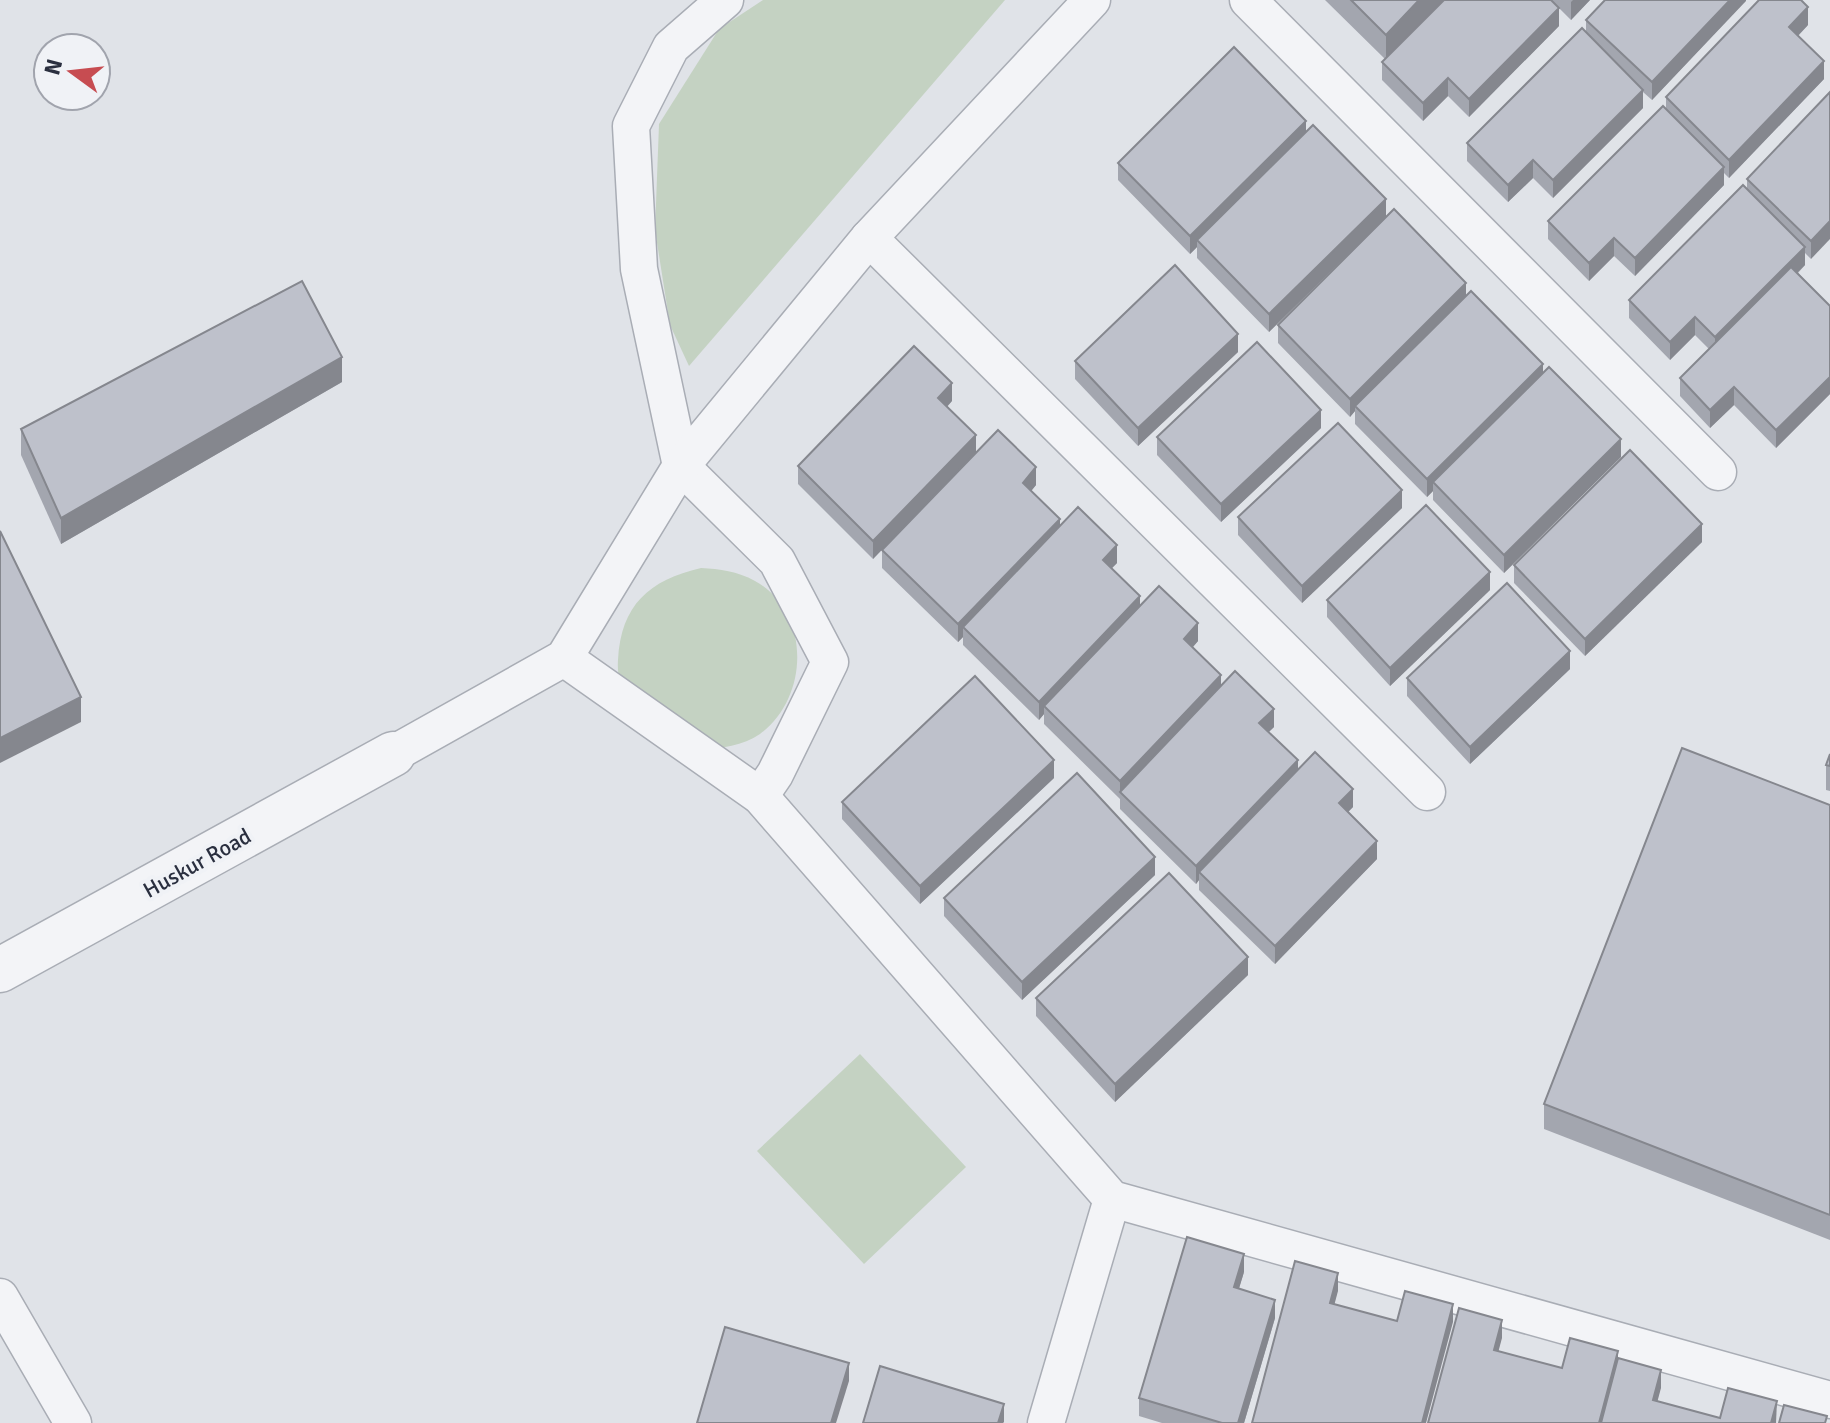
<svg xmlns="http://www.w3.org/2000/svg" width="1830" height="1423" font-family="Signika,sans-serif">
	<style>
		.green { fill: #c4d2c2 }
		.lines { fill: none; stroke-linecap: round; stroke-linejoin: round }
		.service-casing { stroke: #a9adb5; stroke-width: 39 }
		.minor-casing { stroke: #a9adb5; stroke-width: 47 }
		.service { stroke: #f3f4f7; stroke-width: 36 }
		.minor { stroke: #f3f4f7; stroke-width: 44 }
		.wall { fill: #a3a6af }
		.shaded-wall { fill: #85878e }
		.building { fill: #bec1cb; stroke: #85878e; stroke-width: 2 }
		.labels { text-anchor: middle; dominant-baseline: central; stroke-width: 8; stroke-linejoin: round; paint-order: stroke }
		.street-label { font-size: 22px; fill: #2a2f3f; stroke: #f0f2f6 }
	</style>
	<rect width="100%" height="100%" fill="#e0e3e8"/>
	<g class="green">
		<polygon points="763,0 1005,0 689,366 670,325 655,230 659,124 719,29"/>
		<path d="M 701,568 C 720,569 737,571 755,581 C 811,612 810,697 760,734 C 743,746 721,748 701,750 C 678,735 647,721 628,701 C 620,693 617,672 618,660 C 621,605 649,580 701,568 Z"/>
		<polygon points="860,1054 966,1167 864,1264 757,1151"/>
	</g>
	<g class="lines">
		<defs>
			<g id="service">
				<polyline points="725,0 671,47 631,126 639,269 681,466 777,561 830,662 775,774 760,796"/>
				<polyline points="1248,0 1718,472"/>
				<polyline points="869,238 1427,792"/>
				<polyline points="564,658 760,796 1112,1199 1830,1400"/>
				<polyline points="393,754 564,658 681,466 869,238 1092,0"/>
				<polyline points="0,1297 73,1423"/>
				<polyline points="1046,1423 1112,1199"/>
			</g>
			<polyline id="minor" points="0,970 393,754"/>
		</defs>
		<use href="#service" class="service-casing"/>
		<use href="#minor" class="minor-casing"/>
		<use href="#service" class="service"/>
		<use href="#minor" class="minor"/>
	</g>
	<g class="wall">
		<polygon points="1325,0 1590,0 1571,20 1557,6 1559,26 1469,117 1448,96 1423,121 1382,80 1382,62 1385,59"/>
		<polygon points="1746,0 1652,100 1643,92 1643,108 1553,198 1533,178 1508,202 1467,161 1467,143 1586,32 1586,20"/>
		<polygon points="1808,25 1798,36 1824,79 1729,178 1724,173 1724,185 1635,276 1614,256 1589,281 1548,239 1548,221 1666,108 1666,97"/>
		<polygon points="1830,92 1811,259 1805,253 1805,265 1798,273 1830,306 1830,394 1776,448 1734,405 1710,428 1680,396 1680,378 1709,349 1695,335 1670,360 1629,318 1629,300 1747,189 1747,179"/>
		<polygon points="1306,132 1386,217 1269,332 1197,258 1197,247 1190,254 1118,180 1118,163"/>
		<polygon points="1466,296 1543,372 1621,457 1504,573 1433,500 1433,491 1427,497 1355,424 1355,411 1350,417 1278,343 1278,325"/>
		<polygon points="1238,352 1138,446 1075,379 1075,361"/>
		<polygon points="342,382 61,544 21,455 21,429"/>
		<polygon points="952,401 947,407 976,452 1036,485 1031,491 1060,526 1117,563 1112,568 1140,605 1198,641 1193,647 1221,685 1274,727 1269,732 1298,770 1353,807 1348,812 1377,859 1275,964 1199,890 1199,880 1196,884 1120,809 1120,799 1044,724 1044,714 1039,720 963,645 963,637 958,642 882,568 882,550 964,465 873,559 798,484 798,466"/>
		<polygon points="1321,428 1221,522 1157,455 1157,437"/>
		<polygon points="1402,508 1302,603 1238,535 1238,517"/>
		<polygon points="1702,542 1585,656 1514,583 1514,565"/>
		<polygon points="1490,590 1390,686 1327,617 1327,600"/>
		<polygon points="1570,669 1470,764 1407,696 1407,678"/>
		<polygon points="1830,754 1830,791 1826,790 1826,765"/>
		<polygon points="1054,778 920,904 842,819 842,802"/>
		<polygon points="1830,805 1830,1240 1544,1129 1544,1104"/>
		<polygon points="1155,875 1022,1000 944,916 944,898"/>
		<polygon points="1248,975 1115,1102 1036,1016 1036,998"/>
		<polygon points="1244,1272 1239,1288 1275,1318 1244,1423 1162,1423 1139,1416 1139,1398"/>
	</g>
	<g class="shaded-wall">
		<polygon points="1419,0 1444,0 1386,60 1386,35"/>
		<polygon points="1573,0 1590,0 1571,20 1571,2"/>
		<polygon points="1730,0 1746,0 1746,1 1652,100 1652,82"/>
		<polygon points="1808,7 1808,25 1789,45 1789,27"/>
		<polygon points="1559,8 1559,26 1469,117 1469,99"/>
		<polygon points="1824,61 1824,79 1729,178 1729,160"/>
		<polygon points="1448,78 1448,96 1423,121 1423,103"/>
		<polygon points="1643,90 1643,108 1553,198 1553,180"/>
		<polygon points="1306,121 1306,139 1197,240 1197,247 1190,254 1190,236"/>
		<polygon points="1533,160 1533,178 1508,202 1508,185"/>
		<polygon points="1724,167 1724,185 1635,276 1635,258"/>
		<polygon points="1386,199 1386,217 1269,332 1269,314"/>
		<polygon points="1830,221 1830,239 1811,259 1811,241"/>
		<polygon points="1614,238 1614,256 1589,281 1589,263"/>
		<polygon points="1805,247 1805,265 1715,355 1715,337"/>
		<polygon points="1466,283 1466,301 1355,406 1355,411 1350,417 1350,399"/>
		<polygon points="1695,317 1695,335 1670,360 1670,342"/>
		<polygon points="1238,334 1238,352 1138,446 1138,428"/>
		<polygon points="342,357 342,382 61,544 61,518"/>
		<polygon points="1543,364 1543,382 1433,482 1433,491 1427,497 1427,479"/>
		<polygon points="1830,377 1830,394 1776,448 1776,430"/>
		<polygon points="952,383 952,401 938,416 938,398"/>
		<polygon points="1734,387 1734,405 1710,428 1710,410"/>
		<polygon points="1321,410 1321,428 1221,522 1221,504"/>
		<polygon points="976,435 976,452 873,559 873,541"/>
		<polygon points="1621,439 1621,457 1504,573 1504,555"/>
		<polygon points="1036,467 1036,485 1023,501 1023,483"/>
		<polygon points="1402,490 1402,508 1302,603 1302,586"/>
		<polygon points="1060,519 1060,537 963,627 963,637 958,642 958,624"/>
		<polygon points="1702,524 1702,542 1585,656 1585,639"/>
		<polygon points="1117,545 1117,563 1103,577 1103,560"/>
		<polygon points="1490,572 1490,590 1390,686 1390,668"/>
		<polygon points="1140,596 1140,613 1044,706 1044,714 1039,720 1039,702"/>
		<polygon points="1198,623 1198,641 1184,657 1184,639"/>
		<polygon points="1570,651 1570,669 1470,764 1470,747"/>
		<polygon points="1221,675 1221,693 1120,792 1120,799 1120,781"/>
		<polygon points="81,697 81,722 0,763 0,738"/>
		<polygon points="1274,709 1274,727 1259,741 1259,723"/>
		<polygon points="1054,760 1054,778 920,904 920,886"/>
		<polygon points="1298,760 1298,778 1199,872 1199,880 1196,884 1196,866"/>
		<polygon points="1353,789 1353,807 1339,821 1339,803"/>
		<polygon points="1377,841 1377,859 1275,964 1275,946"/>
		<polygon points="1155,857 1155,875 1022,1000 1022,982"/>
		<polygon points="1248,957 1248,975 1115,1102 1115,1084"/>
		<polygon points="1244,1254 1244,1272 1234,1305 1234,1287"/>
		<polygon points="1338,1273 1338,1291 1330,1321 1330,1303"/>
		<polygon points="1275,1300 1275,1318 1244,1423 1238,1423"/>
		<polygon points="1453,1304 1453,1322 1426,1423 1422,1423"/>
		<polygon points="1502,1320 1502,1338 1494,1368 1494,1350"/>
		<polygon points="1618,1351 1618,1369 1603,1423 1599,1423"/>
		<polygon points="849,1363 849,1381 836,1423 831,1423"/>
		<polygon points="1661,1370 1661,1388 1653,1418 1653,1400"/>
		<polygon points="1777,1401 1776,1423 1771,1423"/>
		<polygon points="1004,1404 1004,1422 1003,1423 998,1423"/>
	</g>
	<g class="building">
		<polygon points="1351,0 1419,0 1386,35"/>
		<polygon points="1444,0 1551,0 1559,8 1469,99 1448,78 1423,103 1382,62"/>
		<polygon points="1605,0 1730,0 1652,82 1586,20"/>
		<polygon points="1759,0 1801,0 1808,7 1789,27 1824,61 1729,160 1666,97"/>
		<polygon points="1582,28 1643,90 1553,180 1533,160 1508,185 1467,143"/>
		<polygon points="1234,47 1306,121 1190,236 1118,163"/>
		<polygon points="1830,92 1830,221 1811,241 1747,179"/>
		<polygon points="1663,106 1724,167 1635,258 1614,238 1589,263 1548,221"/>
		<polygon points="1313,125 1386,199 1269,314 1197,240"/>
		<polygon points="1743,185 1805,247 1715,337 1695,317 1670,342 1629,300"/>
		<polygon points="1394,209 1466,283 1350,399 1278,325"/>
		<polygon points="1175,265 1238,334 1138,428 1075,361"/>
		<polygon points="1791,267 1830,306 1830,377 1776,430 1734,387 1710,410 1680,378"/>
		<polygon points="302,281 342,357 61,518 21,429"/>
		<polygon points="1471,291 1543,364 1427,479 1355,406"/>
		<polygon points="1257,342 1321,410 1221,504 1157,437"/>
		<polygon points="914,346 952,383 938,398 976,435 873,541 798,466"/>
		<polygon points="1549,367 1621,439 1504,555 1433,482"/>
		<polygon points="1338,423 1402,490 1302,586 1238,517"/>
		<polygon points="998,430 1036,467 1023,483 1060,519 958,624 882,550"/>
		<polygon points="1630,450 1702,524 1585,639 1514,565"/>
		<polygon points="1426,505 1490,572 1390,668 1327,600"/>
		<polygon points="1078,507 1117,545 1103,560 1140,596 1039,702 963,627"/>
		<polygon points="0,531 81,697 0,738"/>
		<polygon points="1507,583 1570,651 1470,747 1407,678"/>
		<polygon points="1159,586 1198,623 1184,639 1221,675 1120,781 1044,706"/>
		<polygon points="1235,671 1274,709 1259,723 1298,760 1196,866 1120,792"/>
		<polygon points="975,676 1054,760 920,886 842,802"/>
		<polygon points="1682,748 1830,805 1830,1215 1544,1104"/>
		<polygon points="1315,752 1353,789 1339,803 1377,841 1275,946 1199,872"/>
		<polygon points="1830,754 1830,766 1826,765"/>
		<polygon points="1077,773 1155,857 1022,982 944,898"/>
		<polygon points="1169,873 1248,957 1115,1084 1036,998"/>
		<polygon points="1187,1237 1244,1254 1234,1287 1275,1300 1238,1423 1222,1423 1139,1398"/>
		<polygon points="1295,1261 1338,1273 1330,1303 1397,1321 1405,1291 1453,1304 1422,1423 1252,1423"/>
		<polygon points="1459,1308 1502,1320 1494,1350 1562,1368 1570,1338 1618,1351 1599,1423 1428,1423"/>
		<polygon points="725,1327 849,1363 831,1423 697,1423"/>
		<polygon points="1618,1358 1661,1370 1653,1400 1720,1418 1728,1388 1777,1401 1771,1423 1601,1423"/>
		<polygon points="880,1366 1004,1404 998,1423 863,1423"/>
		<polygon points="1784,1405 1827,1416 1825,1423 1779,1423"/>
	</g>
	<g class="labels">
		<g class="street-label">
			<text transform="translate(197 863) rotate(-29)">Huskur Road</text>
		</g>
	</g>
	<g transform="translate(72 72) rotate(285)"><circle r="38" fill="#f0f2f6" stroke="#a1a4ad" stroke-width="2"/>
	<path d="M0-6L14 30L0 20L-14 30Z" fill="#c74c51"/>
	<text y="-12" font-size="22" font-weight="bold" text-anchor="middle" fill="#2a2f3f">N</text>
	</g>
</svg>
